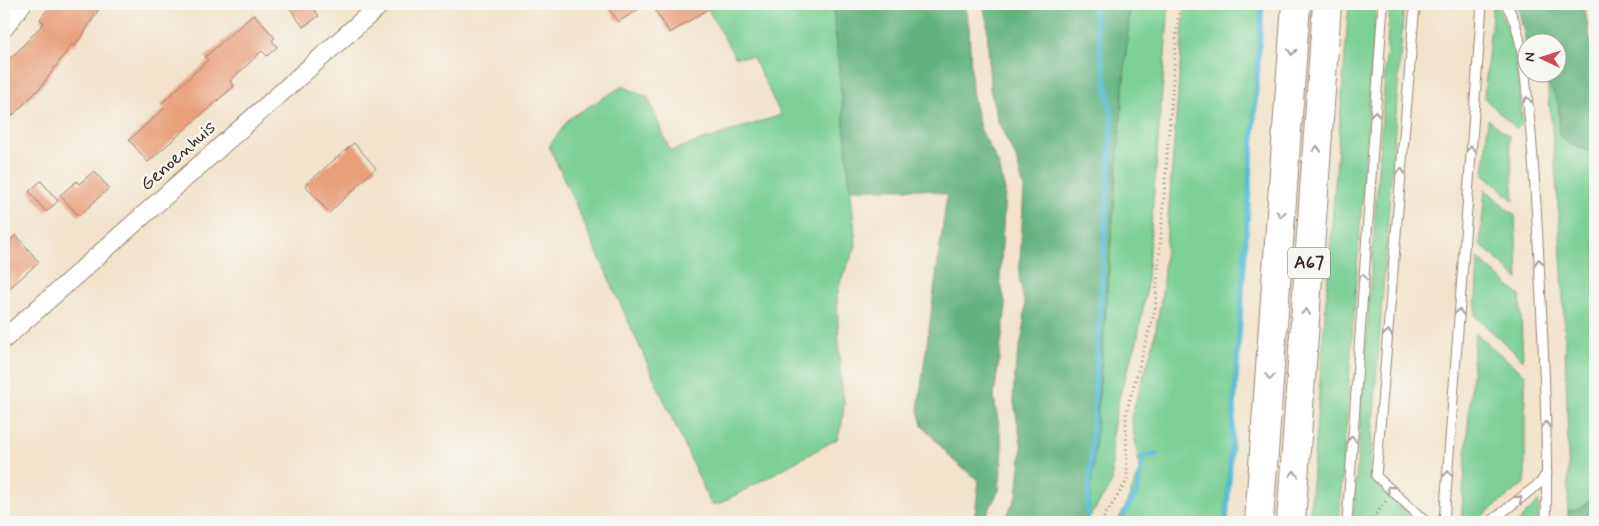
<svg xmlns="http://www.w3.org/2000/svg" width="1599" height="526" font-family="Mynerve,sans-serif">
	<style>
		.green { fill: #7bd094; stroke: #5b7d59 }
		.forest { fill: #64b27e; stroke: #506e4e }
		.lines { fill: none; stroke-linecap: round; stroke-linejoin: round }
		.stream { stroke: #54bad2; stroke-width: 5.5 }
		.building { fill: #e89f7a }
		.lane-casing { stroke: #968674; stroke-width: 11 }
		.street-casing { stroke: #968674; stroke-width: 20 }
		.highway-casing { stroke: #968674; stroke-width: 30 }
		.path { stroke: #968674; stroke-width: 3; stroke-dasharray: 1 4; stroke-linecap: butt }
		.lane { stroke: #fff; stroke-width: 9 }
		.street { stroke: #fff; stroke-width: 18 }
		.highway { stroke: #fff; stroke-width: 28 }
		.oneway { stroke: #a79f9a }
		.labels { text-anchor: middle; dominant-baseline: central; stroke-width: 5; stroke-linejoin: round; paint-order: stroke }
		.shield { fill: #f6f6f2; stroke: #73675e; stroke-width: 1 }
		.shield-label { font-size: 18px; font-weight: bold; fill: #3b2a1e }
		.street-label { font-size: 19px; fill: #3b2a1e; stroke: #f6f6f2 }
	</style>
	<rect width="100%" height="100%" fill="#f6f6f2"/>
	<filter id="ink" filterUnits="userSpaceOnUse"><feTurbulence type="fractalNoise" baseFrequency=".02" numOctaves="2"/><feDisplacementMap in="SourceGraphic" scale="10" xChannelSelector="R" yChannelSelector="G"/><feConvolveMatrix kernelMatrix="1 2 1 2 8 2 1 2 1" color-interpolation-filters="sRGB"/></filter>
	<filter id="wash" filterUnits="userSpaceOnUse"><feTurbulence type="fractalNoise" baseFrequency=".0096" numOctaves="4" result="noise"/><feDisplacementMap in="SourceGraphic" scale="20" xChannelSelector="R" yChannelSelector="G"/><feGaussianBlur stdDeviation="1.12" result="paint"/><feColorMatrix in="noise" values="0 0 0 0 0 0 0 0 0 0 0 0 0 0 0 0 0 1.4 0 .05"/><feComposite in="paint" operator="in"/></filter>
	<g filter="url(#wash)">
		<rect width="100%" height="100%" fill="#f2e3ca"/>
		<g class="green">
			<polygon points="705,4 833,4 856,246 840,282 837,297 840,374 844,402 842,423 837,439 719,504 711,504 549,146 570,118 623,86 648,98 670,151 781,115 753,57 735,57"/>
			<polygon points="1130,4 1169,4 1146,292 1137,341 1119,396 1112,435 1112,483 1089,518"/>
			<polygon points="1185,4 1261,4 1227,522 1119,522 1140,470 1131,417 1153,345 1162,294"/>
			<polygon points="1349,4 1376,4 1339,522 1309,522"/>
			<polygon points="1390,4 1404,4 1369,477 1419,522 1353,522"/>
			<polygon points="1493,4 1496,4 1510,33 1515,56 1523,123 1517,129 1484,98"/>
			<path d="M 1547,82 L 1558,99 L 1560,135 L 1568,142 L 1595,154 L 1595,488 C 1589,502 1585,511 1568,511 C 1569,456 1567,402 1565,347 C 1562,259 1557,170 1547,82 Z"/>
			<polygon points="1488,119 1509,136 1514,201 1484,174"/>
			<polygon points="1485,189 1515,216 1518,279 1480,244"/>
			<polygon points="1478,258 1520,296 1523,360 1475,316"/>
			<polygon points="1475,333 1525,375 1525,483 1474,522 1461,522"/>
			<polygon points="1539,501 1538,522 1518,522"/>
		</g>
		<g class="forest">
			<polygon points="833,4 964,4 969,26 972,92 980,128 999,165 1005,191 1000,280 1006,306 994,397 1003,450 999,490 983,522 974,522 979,481 953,460 922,425 918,410 947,195 924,189 850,189"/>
			<polygon points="983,4 1130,4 1089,518 1087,522 1004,522 1017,495 1022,448 1013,397 1016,362 1023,334 1025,305 1019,278 1024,189 1016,158 998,122 990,89 987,23"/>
			<path d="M 1515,4 L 1584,4 L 1595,67 L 1595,154 L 1568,142 L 1559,135 C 1562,102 1558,98 1540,73 L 1556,72 L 1556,42 L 1526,42 L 1526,44 L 1519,11 Z"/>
			<path d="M 1595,488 L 1595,522 L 1568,522 L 1568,511 C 1585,511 1589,502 1595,488 Z"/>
		</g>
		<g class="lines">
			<g class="stream">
				<polyline points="1087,522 1112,119 1093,4"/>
				<polyline points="1119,522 1137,492 1143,456 1157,454"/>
				<polyline points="1226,522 1262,4"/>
			</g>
		</g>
		<g id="blocks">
			<g class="building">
				<polygon points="52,4 102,4 84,33 74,46 72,44 41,87 4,124 4,52 11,58 44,23 40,19"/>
				<polygon points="287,4 310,4 319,16 303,27"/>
				<polygon points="606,4 647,4 618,22"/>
				<polygon points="651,4 716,4 670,33"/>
				<polygon points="254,14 275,38 272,40 277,47 267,56 262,51 230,81 234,86 148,162 129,140 165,108 161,104 208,60 205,57"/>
				<polygon points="354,143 376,168 329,213 305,185"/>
				<polygon points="94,171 109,188 79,216 60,195 77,181 79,184"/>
				<polygon points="41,181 58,201 46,212 29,191"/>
				<polygon points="16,235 39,262 4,293 4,258 11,252 5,245"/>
			</g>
		</g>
	</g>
	<g filter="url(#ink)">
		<use href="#blocks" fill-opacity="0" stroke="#968674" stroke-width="1"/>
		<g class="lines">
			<defs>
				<g id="lane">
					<polyline points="1415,4 1376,476 1426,522"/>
					<path d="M 1506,4 C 1524,32 1525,81 1529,114 C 1535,169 1537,225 1540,280 C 1544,361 1548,442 1546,522"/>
					<polyline points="1347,522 1383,4"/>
					<polyline points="1444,522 1482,4"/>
					<polyline points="1490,522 1540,483 1547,473"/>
				</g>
				<g id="street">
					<polyline points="4,28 22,4"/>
					<polyline points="4,339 381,4"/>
				</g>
				<g id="highway">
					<polyline points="1259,522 1296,4"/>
					<polyline points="1291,522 1327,4"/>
				</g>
			</defs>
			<use href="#lane" class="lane-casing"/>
			<use href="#street" class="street-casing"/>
			<use href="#highway" class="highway-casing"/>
			<g class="path">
				<polyline points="1101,522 1127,481 1126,413 1155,310 1179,4"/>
				<polyline points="1370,522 1386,501"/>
			</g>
			<use href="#lane" class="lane"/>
			<use href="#street" class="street"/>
			<use href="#highway" class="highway"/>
		</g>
		<defs><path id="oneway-chevron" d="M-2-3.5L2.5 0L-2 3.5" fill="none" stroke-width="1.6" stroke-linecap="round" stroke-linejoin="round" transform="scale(1.25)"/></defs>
		<g class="oneway">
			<use href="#oneway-chevron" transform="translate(1292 52) rotate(94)"/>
			<use href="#oneway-chevron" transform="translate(1527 100) rotate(-96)"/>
			<use href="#oneway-chevron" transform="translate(1375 114) rotate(-86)"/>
			<use href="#oneway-chevron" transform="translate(1317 149) rotate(-86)"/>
			<use href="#oneway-chevron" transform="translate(1471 149) rotate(-86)"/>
			<use href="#oneway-chevron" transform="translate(1401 171) rotate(-85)"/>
			<use href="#oneway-chevron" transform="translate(1281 214) rotate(94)"/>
			<use href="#oneway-chevron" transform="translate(1539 262) rotate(-93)"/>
			<use href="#oneway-chevron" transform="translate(1363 277) rotate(-86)"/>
			<use href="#oneway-chevron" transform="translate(1306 312) rotate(-86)"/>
			<use href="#oneway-chevron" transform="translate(1459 312) rotate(-86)"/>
			<use href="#oneway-chevron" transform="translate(1388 333) rotate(-85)"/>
			<use href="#oneway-chevron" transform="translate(1270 377) rotate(94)"/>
			<use href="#oneway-chevron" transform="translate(1546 425) rotate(-92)"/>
			<use href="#oneway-chevron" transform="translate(1352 439) rotate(-86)"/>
			<use href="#oneway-chevron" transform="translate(1294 474) rotate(-86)"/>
			<use href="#oneway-chevron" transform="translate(1448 474) rotate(-86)"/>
			<use href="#oneway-chevron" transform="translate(1390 489) rotate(-137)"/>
			<use href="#oneway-chevron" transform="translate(1519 499) rotate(-38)"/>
		</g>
	</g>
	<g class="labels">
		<rect class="shield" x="1288" y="247.5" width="42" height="31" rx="4"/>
		<g class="shield-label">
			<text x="1309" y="263">A67</text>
		</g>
		<g class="street-label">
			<text transform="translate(178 156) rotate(-42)">Genoenhuis</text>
		</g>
	</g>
	<rect width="1599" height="526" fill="none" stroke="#f6f6f2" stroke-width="20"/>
	<g transform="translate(1542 58) rotate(274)"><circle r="24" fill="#f6f6f2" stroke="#aba49d"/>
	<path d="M0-4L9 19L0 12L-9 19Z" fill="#d1495b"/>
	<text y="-8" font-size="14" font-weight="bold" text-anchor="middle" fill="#3b2a1e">N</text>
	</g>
</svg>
